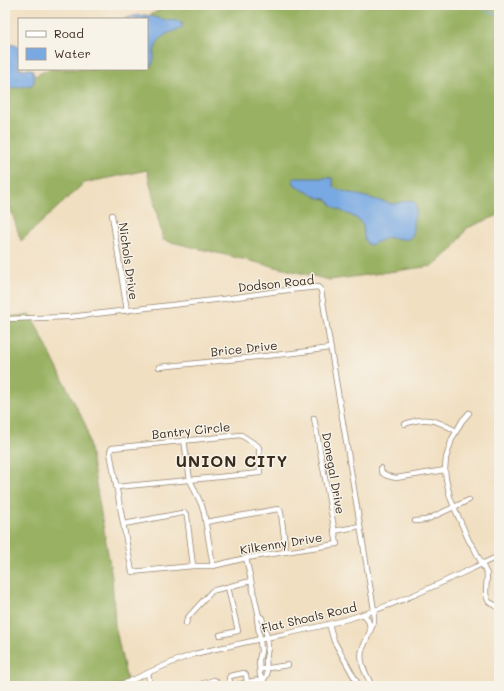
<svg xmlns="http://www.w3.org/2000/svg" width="504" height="691" font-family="Mali,sans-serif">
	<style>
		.forest { fill: #98b162; stroke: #6a6e40 }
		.water { fill: #78a9e3; stroke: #5a6a80 }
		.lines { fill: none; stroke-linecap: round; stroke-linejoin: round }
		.stream { stroke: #78a9e3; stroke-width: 1 }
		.minor-casing { stroke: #968470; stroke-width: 6 }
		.minor { stroke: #fff; stroke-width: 4.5 }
		.labels { text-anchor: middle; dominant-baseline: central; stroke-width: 3; stroke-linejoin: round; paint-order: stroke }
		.street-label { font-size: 12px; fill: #3b2a1e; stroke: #f7f3e8 }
		.district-label { font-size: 16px; font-weight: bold; letter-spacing: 1px; fill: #3b2a1e; stroke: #f7f3e8 }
	</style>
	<rect width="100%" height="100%" fill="#f7f3e8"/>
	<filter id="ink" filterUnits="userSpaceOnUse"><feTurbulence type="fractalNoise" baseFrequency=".025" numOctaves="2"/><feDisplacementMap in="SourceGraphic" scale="8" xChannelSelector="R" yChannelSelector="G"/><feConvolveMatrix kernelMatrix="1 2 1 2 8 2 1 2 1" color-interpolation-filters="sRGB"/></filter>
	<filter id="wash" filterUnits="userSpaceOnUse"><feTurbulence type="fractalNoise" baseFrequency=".012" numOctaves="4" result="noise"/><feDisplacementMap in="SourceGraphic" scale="16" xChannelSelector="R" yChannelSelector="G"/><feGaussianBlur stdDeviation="0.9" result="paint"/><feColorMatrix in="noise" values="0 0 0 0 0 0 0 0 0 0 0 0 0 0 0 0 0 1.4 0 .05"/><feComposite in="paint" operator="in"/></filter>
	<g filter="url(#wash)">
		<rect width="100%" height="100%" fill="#f1dfc1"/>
		<g class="forest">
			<polygon points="169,5 499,5 499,215 467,228 452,250 432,266 330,280 163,240 147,170 84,183 21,241 5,191 5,91 49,69 147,69 147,19 143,19"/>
			<polygon points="31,315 86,426 112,577 115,625 127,681 117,686 25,686 24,682 5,686 5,317"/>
		</g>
		<g class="water">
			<path d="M 145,15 L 166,20 L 178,21 L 182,23 L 182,26 L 181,29 C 166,33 157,37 154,53 C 154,58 154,62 151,66 L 147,66 L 147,19 L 124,19 L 134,16 Z"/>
			<path d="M 5,43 L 19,46 L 19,69 L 32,69 C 34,74 36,80 32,85 L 13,88 L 5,87 Z"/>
			<path d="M 295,178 L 332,178 L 334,187 L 336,189 L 339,190 L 393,204 L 410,200 L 414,202 L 416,204 L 416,211 L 413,224 L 413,234 L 409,239 C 402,240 392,237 386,238 C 379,240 377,244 368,245 L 364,239 L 363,225 L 360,221 L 354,217 L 335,208 L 326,199 L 319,198 L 303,190 L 294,184 L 293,180 Z"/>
		</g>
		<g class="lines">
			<polyline class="stream" points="473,5 499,16"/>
		</g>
	</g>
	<g filter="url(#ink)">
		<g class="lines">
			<defs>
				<g id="minor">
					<polyline points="112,215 127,311"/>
					<path d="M 5,319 L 69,317 L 223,299 L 279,291 L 318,287 L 321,290 L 374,610 L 374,622 L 362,650 C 359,663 366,674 372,686"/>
					<polyline points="159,367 294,353 330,348"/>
					<polyline points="469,413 462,421 452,439 446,458 445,470 446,479 450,497 454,507 469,541 474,548 487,574 486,593 487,598 489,602 495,605 499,609"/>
					<path d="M 405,424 C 426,416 437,420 456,431"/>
					<polyline points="184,440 190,480 202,506 204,513 213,566"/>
					<path d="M 381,468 L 381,471 C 384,476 390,477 396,478 L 445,470"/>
					<path d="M 117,487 L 260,473 L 259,448 L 258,446 L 241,435 L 112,448 L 111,449 L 110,452 C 117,492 125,532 132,572 L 193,566 L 213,566 L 246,558 L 337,544 L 314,418"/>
					<polyline points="415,521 426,520 469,500"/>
					<polyline points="206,522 278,509 280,510 281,513 286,552"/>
					<polyline points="124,524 182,513 185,513 187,516 193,566"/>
					<polyline points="334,531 356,527"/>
					<polyline points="246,558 259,617"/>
					<path d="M 363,614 C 368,618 370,624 370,631"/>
					<polygon points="258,615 262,618 267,637 268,647 266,660 267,675 264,679 260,676 259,660 261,651 260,639 257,619"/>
					<polyline points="186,624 187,619 190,615 212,591 215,590 251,581"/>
					<polyline points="329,624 334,641 359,686"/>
					<polyline points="220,635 238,631 228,587"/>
					<polyline points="263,669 288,665"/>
					<polyline points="148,673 150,686"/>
					<path d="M 119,686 C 144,675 169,662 195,654 C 206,651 218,648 230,646 C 270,636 312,630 351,618 C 402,603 451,578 499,556"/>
					<polyline points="200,686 201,684 214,680 216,681 217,686"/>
					<polyline points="231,686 229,678 230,676 244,673 246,675 247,682"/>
					<polyline points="233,686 253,681 264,679 262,686"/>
				</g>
			</defs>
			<use href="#minor" class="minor-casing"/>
			<use href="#minor" class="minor"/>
		</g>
	</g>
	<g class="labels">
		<g class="street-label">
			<text transform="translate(129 261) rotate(82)">Nichols Drive</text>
			<text transform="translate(276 283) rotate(-6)">Dodson Road</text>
			<text transform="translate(244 348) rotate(-6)">Brice Drive</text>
			<text transform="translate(191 430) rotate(-6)">Bantry Circle</text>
			<text transform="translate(334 473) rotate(80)">Donegal Drive</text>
			<text transform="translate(281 543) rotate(-9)">Kilkenny Drive</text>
			<text transform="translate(309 617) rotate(-13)">Flat Shoals Road</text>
		</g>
		<g class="district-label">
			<text x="232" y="460">UNION CITY</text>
		</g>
	</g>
	<rect width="504" height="691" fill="none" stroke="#f7f3e8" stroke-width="20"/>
	<rect x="18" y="18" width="130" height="52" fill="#f7f3e8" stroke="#aca397"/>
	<rect x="26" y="31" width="20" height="6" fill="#ffffff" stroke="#aca397"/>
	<text x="54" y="38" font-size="12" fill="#3b2a1e">Road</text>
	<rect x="26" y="48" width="20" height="12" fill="#78a9e3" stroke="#aca397"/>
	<text x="54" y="58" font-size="12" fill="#3b2a1e">Water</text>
</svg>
